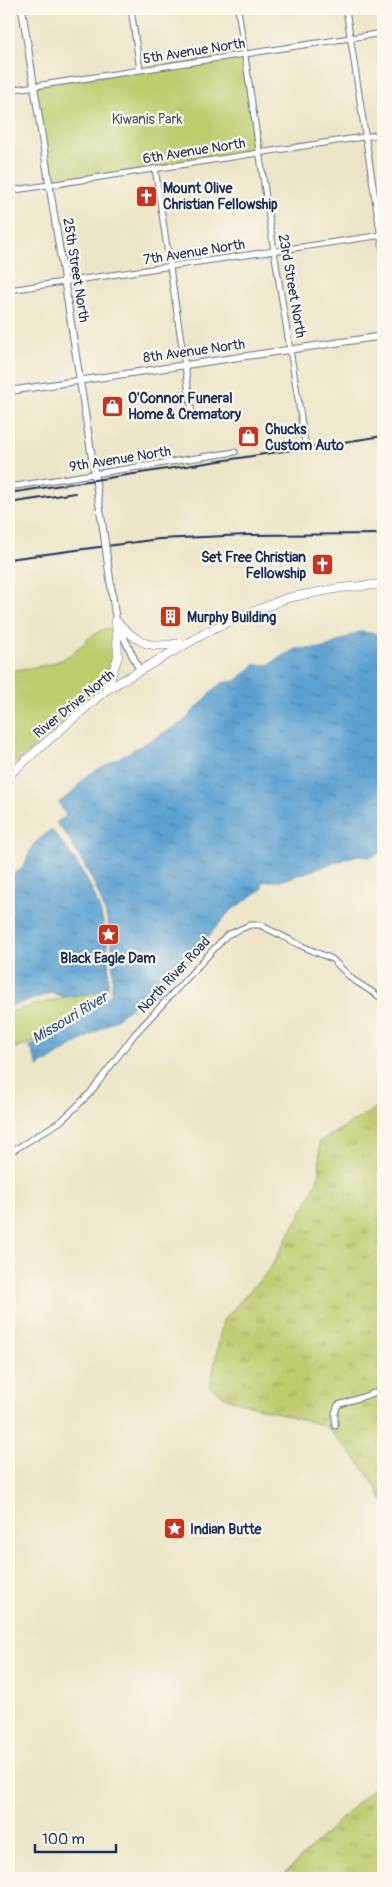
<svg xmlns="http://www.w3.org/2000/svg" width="392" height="1887" font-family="Pangolin,sans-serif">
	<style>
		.grass { fill: url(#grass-tufts); stroke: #6c7e66 }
		.park { fill: #becc6e; stroke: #6c7e66 }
		.water { fill: url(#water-ripples); stroke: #3b6897 }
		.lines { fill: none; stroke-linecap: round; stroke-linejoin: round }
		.minor-casing { stroke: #646f83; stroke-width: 7 }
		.tertiary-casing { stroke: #646f83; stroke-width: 8 }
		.primary-casing { stroke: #646f83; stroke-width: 9 }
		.minor { stroke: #fff; stroke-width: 5 }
		.tertiary { stroke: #fff; stroke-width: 6 }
		.primary { stroke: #fff; stroke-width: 8 }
		.rail { stroke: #1b2f5e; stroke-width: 2 }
		.tertiary-bridge-casing { stroke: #646f83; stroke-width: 8; stroke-linecap: butt }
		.tertiary-bridge { stroke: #fff; stroke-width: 6 }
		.labels { text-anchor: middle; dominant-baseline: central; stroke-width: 4.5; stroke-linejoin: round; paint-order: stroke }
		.street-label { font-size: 14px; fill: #1b2f5e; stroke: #fbf7ec }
		.park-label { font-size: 14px; fill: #445662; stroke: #fbf7ec }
		.poi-label { font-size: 14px; font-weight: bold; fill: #1b2f5e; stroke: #fbf7ec; text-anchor: start }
		.water-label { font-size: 15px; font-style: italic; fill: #315786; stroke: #fbf7ec }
	</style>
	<defs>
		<pattern id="grass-tufts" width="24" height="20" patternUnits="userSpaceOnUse" patternTransform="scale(1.25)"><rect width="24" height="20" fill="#becc6e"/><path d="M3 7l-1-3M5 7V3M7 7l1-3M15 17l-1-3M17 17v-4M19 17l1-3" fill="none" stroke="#9aa65e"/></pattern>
		<pattern id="water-ripples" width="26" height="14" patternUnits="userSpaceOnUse" patternTransform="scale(1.25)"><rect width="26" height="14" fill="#5ba0d0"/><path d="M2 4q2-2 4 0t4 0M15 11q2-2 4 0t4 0" fill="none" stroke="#4a83ac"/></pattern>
	</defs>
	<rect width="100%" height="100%" fill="#fbf7ec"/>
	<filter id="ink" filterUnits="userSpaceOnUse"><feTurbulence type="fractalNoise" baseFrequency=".02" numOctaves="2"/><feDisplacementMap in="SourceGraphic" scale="10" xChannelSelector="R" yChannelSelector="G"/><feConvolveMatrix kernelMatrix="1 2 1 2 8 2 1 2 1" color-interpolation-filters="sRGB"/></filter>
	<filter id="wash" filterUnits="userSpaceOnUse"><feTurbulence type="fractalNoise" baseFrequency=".0096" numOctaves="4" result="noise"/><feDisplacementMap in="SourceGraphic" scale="20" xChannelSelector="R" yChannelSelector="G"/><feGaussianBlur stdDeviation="1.12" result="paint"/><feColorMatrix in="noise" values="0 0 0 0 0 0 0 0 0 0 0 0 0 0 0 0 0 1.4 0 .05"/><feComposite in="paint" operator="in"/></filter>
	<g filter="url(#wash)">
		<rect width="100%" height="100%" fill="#ece5c7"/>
		<g class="grass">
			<path d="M 383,1104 L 383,1502 C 373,1476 343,1442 322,1425 L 228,1399 L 210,1387 L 223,1320 L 270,1269 L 306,1204 L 320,1173 L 319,1142 Z"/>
			<polygon points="383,1778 383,1878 280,1878"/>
		</g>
		<g class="park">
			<polygon points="245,54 259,152 50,184 34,86"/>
			<path d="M 108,628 L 114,633 C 117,654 110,674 100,691 L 9,769 L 9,671 C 26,668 47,667 63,659 C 78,651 92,631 108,628 Z"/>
			<polygon points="108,988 106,994 45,1039 9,1050 9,1012 65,997 103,992"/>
		</g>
		<g class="water">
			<path d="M 359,632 L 383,634 L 383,852 L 369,857 L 357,855 L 280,881 L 265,881 L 261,884 L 263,888 L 229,912 L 173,979 L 151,999 L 147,995 L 139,996 L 138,1002 L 115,1020 L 38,1067 L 30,1046 L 46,1042 L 111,994 C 119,936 103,893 72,845 L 73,843 L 56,823 L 66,816 L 59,802 L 71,794 L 86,776 L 182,723 L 221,683 L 236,681 L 254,665 L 268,665 L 295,649 L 324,648 Z"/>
			<path d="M 51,829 C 94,881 112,919 108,988 L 103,992 L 65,997 L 51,993 L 9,1007 L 9,882 L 13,874 L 22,869 L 33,845 Z"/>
		</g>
	</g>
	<g filter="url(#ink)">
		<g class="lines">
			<defs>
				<g id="minor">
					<polyline points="131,9 140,70"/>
					<polyline points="238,9 274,251 306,448"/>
					<polyline points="346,9 383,251"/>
					<polyline points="9,90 383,33"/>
					<polyline points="155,168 192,413"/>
					<polyline points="9,191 383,134"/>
					<polyline points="9,290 383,235"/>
					<polyline points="9,487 235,452"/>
					<polyline points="9,1153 61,1121 74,1109 91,1092 134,1035 227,935 250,925 260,925 304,947 332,959 352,979 383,999"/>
					<polyline points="335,1426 335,1413 338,1405 383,1390"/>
				</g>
				<g id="tertiary">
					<polyline points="22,9 104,535"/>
					<polyline points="9,391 383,336"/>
					<polyline points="107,558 116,621 139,669"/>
				</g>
				<g id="primary">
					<path d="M 116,621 C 138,643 149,650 180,643"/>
					<polyline points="106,690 118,657 116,621"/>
					<polyline points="9,775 106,690 216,627 287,598 340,588 383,584"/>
				</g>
			</defs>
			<use href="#minor" class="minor-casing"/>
			<use href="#tertiary" class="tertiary-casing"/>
			<use href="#primary" class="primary-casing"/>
			<use href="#minor" class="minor"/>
			<use href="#tertiary" class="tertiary"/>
			<use href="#primary" class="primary"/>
			<g class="rail">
				<polyline points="9,493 383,436"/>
				<polyline points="9,503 75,493"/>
				<polyline points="9,559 159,539 247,535 383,534"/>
			</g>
			<defs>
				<polyline id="tertiary-bridge" points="104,535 107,558"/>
			</defs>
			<use href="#tertiary-bridge" class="tertiary-bridge-casing"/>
			<use href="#tertiary-bridge" class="tertiary-bridge"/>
		</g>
	</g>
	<defs>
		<symbol id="church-square" viewBox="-11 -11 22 22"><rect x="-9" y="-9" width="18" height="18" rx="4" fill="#c8321e" stroke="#fbf7ec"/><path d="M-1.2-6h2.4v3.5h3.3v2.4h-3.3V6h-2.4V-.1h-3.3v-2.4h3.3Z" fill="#fff"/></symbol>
		<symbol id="shop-square" viewBox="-11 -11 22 22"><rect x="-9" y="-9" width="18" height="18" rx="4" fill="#c8321e" stroke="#fbf7ec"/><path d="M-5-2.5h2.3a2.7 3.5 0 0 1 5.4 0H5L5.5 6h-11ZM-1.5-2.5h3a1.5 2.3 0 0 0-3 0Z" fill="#fff"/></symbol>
		<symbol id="building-square" viewBox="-11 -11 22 22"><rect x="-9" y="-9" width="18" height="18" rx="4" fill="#c8321e" stroke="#fbf7ec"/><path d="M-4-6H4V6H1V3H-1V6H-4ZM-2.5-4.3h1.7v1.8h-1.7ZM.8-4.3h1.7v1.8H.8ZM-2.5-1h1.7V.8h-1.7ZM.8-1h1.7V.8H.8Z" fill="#fff"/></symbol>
		<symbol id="sight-square" viewBox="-11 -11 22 22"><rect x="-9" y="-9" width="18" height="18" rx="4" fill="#c8321e" stroke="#fbf7ec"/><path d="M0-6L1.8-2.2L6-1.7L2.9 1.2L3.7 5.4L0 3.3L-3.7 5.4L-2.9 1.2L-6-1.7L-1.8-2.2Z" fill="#fff"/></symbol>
	</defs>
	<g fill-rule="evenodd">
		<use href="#church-square" x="134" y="184" width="25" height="25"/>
		<use href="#shop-square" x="100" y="394" width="25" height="25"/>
		<use href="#shop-square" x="236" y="424" width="25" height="25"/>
		<use href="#church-square" x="310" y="552" width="25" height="25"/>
		<use href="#building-square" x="158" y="604" width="25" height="25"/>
		<use href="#sight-square" x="96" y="922" width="25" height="25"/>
		<use href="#sight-square" x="162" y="1516" width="25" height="25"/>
	</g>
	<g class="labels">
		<g class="street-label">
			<text transform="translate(194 51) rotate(-9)">5th Avenue North</text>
			<text transform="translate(194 151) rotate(-9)">6th Avenue North</text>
			<text transform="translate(194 252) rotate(-9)">7th Avenue North</text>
			<text transform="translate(76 270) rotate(81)">25th Street North</text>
			<text transform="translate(292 286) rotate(80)">23rd Street North</text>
			<text transform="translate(194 351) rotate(-8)">8th Avenue North</text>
			<text transform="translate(120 459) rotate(-9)">9th Avenue North</text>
			<text transform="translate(74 704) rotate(-39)">River Drive North</text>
			<text transform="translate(174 975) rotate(-47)">North River Road</text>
		</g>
		<g class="park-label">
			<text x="147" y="119">Kiwanis Park</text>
		</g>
		<g class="poi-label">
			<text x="163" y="188">Mount Olive<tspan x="163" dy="16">Christian Fellowship</tspan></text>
			<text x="128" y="398">O'Connor Funeral<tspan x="128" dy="16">Home &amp; Crematory</tspan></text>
			<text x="265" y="429">Chucks<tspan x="265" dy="16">Custom Auto</tspan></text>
			<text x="306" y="557" text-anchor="end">Set Free Christian<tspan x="306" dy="16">Fellowship</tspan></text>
			<text x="187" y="617">Murphy Building</text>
			<text x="108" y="958" text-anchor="middle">Black Eagle Dam</text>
			<text x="190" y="1529">Indian Butte</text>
		</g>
		<g class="water-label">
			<text transform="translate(70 1018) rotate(-31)">Missouri River</text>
		</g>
	</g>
	<rect width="392" height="1887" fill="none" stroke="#fbf7ec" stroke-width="30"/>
	<path d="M35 1844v8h81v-8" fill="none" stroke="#1b2f5e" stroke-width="2.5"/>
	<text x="42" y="1844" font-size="15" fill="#1b2f5e" stroke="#fbf7ec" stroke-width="4" paint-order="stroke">100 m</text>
</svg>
